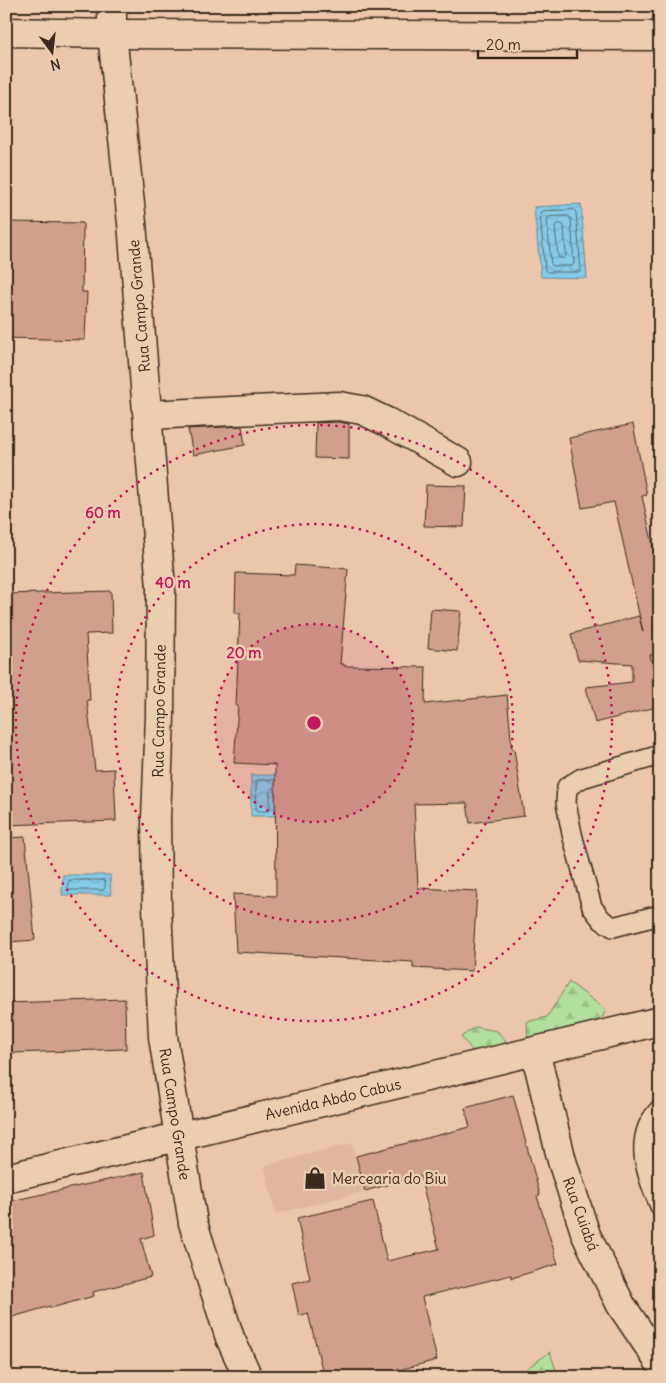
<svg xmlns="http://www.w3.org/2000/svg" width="666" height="1383" font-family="Delius,sans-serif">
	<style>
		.built { fill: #e0b7a0 }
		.forest { fill: url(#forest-firs); stroke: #76845e }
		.water { fill: url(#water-waves); stroke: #678b97 }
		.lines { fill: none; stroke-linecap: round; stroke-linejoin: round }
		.shore { stroke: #596a6e; stroke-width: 1 }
		.building { fill: #d09f8d; stroke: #3b2a1e }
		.lane-casing { stroke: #3b2a1e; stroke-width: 22 }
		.street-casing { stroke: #3b2a1e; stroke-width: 31 }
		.secondary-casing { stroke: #3b2a1e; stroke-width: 31 }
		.lane { stroke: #ebcdb1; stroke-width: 19 }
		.street { stroke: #ebcdb1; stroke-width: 28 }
		.secondary { stroke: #ebcdb1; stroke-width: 28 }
		.ring { fill: none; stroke: #c2185b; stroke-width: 2.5; stroke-dasharray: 2.5 5 }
		.labels { text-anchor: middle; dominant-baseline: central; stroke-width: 5; stroke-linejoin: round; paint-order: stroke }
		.street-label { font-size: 15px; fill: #3b2a1e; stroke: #ebcdb1 }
		.poi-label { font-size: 15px; fill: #3b2a1e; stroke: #ebcdb1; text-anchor: start }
		.centre { fill: #c2185b; stroke: #ebcdb1; stroke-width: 2.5 }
		.ring-label { font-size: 15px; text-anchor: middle; font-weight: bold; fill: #c2185b; stroke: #ebcdb1; stroke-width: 5; stroke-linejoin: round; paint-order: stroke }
	</style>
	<defs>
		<pattern id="forest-firs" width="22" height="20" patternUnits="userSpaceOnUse" patternTransform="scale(1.25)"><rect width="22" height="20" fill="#b2df9d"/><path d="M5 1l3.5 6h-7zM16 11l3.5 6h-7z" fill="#9ac087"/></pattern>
		<pattern id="water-waves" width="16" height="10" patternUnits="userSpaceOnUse" patternTransform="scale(1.25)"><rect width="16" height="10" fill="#85cbe7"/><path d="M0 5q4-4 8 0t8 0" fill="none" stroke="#74aec6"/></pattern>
	</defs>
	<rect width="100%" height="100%" fill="#ebc6ac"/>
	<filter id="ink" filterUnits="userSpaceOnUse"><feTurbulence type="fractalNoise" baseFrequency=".02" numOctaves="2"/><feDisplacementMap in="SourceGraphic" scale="10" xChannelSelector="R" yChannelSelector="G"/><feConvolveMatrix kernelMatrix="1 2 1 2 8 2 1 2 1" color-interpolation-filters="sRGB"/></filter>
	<g filter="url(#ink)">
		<polygon class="built" points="352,1143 365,1191 276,1214 264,1166"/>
		<g class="forest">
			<polygon points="569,982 606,1010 588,1045 528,1042 527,1022 547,1017"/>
			<polygon points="475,1027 497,1031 508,1043 497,1046 490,1056 475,1053 461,1037"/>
			<polygon points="550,1352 557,1373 555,1377 522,1377 522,1372"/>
		</g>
		<g class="water">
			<polygon points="581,204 587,278 541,277 534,207"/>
			<polygon points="251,775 297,775 276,816 251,816"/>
			<polygon points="63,875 110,875 111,895 62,895"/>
		</g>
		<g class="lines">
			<g class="shore">
				<polygon points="574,210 576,212 581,271 579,272 547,272 545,270 540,213 542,211"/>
				<polygon points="568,216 571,218 574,264 572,266 553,266 551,264 547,219 549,217"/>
				<polygon points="557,224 562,224 564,226 566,256 564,258 559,258 558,256 555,227"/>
				<polyline points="274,780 258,780 256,781 256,809 257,811 268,811 270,810 270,791 274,786"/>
				<polygon points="70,880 103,880 105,882 105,888 103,890 69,890 68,888 68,883"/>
			</g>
		</g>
		<g class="building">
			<polygon points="6,222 83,223 82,292 87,292 85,340 6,338"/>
			<polygon points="338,422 349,424 349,459 315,458 316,423"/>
			<polygon points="633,424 647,495 642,496 660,577 660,654 650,655 660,692 660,706 595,723 586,687 632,682 632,664 578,660 571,634 639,616 643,632 614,502 582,508 569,438"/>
			<polygon points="242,426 245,445 193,455 188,429"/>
			<polygon points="426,485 466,486 464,527 424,526"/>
			<polygon points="295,565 348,569 340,664 344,664 344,666 426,667 425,704 507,695 512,749 514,749 524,816 470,823 467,803 414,804 418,888 477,891 472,971 413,968 413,962 236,952 233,894 276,896 275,765 234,763 238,706 236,706 240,613 235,613 236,573 294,575"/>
			<polygon points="111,591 112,633 86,634 90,700 87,700 95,770 114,769 116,821 6,825 6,594"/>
			<polygon points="431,609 461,611 457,651 428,648"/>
			<polygon points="25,837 35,940 9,942 6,914 6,838"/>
			<polygon points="125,999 126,1049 12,1053 6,1003"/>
			<polygon points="513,1095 540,1195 537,1196 558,1264 512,1278 511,1275 422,1297 437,1360 372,1377 324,1377 308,1313 299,1316 292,1283 310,1279 297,1218 373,1201 387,1261 439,1249 420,1176 365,1191 356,1156 470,1127 465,1108"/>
			<polygon points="144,1172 154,1235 141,1239 151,1277 93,1292 94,1296 51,1308 50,1306 6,1319 6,1202"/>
		</g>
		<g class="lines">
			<defs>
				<g id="lane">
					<polyline points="660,755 582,778 567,787 566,803 572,834 592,907 602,920 613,927 660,915"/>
					<path d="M 660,1109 C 632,1137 646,1175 660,1206"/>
				</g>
				<g id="street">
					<polyline points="112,6 112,34 132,223 161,588 160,716 156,818 157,907 163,1037 193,1223 230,1338 248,1377"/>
					<polyline points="6,32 112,34 660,36"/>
					<polyline points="148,415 339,406 362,410 387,422 458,462"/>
					<polyline points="535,1051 562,1161 586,1235 621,1305 660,1363"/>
				</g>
				<polyline id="secondary" points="6,1178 660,1021"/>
			</defs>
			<use href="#lane" class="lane-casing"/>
			<use href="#street" class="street-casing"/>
			<use href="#secondary" class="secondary-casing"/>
			<use href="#lane" class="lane"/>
			<use href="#street" class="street"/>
			<use href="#secondary" class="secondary"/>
		</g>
	</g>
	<circle cx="314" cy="723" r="99" fill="#c2185b" fill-opacity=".12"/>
	<g class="ring">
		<circle cx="314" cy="723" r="99"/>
		<circle cx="314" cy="723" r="199"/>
		<circle cx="314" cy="723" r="298"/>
	</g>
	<defs>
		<symbol id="shop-bare" viewBox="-9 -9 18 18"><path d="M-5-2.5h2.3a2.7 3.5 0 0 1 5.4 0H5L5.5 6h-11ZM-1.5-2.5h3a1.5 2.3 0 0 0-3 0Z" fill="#3b2a1e" stroke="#ebcdb1" stroke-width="2.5" paint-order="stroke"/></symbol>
	</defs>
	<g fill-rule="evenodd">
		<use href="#shop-bare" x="299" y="1162" width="32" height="32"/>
	</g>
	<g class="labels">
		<g class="street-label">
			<text transform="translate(139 306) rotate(-95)">Rua Campo Grande</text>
			<text transform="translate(159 711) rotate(-89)">Rua Campo Grande</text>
			<text transform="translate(333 1099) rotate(-13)">Avenida Abdo Cabus</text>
			<text transform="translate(175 1114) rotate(81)">Rua Campo Grande</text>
			<text transform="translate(581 1214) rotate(70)">Rua Cuiabá</text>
		</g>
		<g class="poi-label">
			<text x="332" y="1178">Mercearia do Biu</text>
		</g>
	</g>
	<circle cx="314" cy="723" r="8" class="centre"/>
	<g class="ring-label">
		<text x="103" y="518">60 m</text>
		<text x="173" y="588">40 m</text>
		<text x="244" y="658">20 m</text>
	</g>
	<rect width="666" height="1383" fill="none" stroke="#ebcdb1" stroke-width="25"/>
	<rect x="12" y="12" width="641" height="1358" fill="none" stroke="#3b2a1e" stroke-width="2" filter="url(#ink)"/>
	<g transform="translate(52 52) rotate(165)" stroke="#ebcdb1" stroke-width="4" paint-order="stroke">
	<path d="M0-4L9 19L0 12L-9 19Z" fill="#3b2a1e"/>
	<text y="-8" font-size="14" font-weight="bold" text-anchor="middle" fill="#3b2a1e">N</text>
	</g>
	<path d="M478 50v8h99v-8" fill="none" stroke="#3b2a1e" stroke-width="2.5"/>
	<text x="486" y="50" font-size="15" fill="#3b2a1e" stroke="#ebcdb1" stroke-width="4" paint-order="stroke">20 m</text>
</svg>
